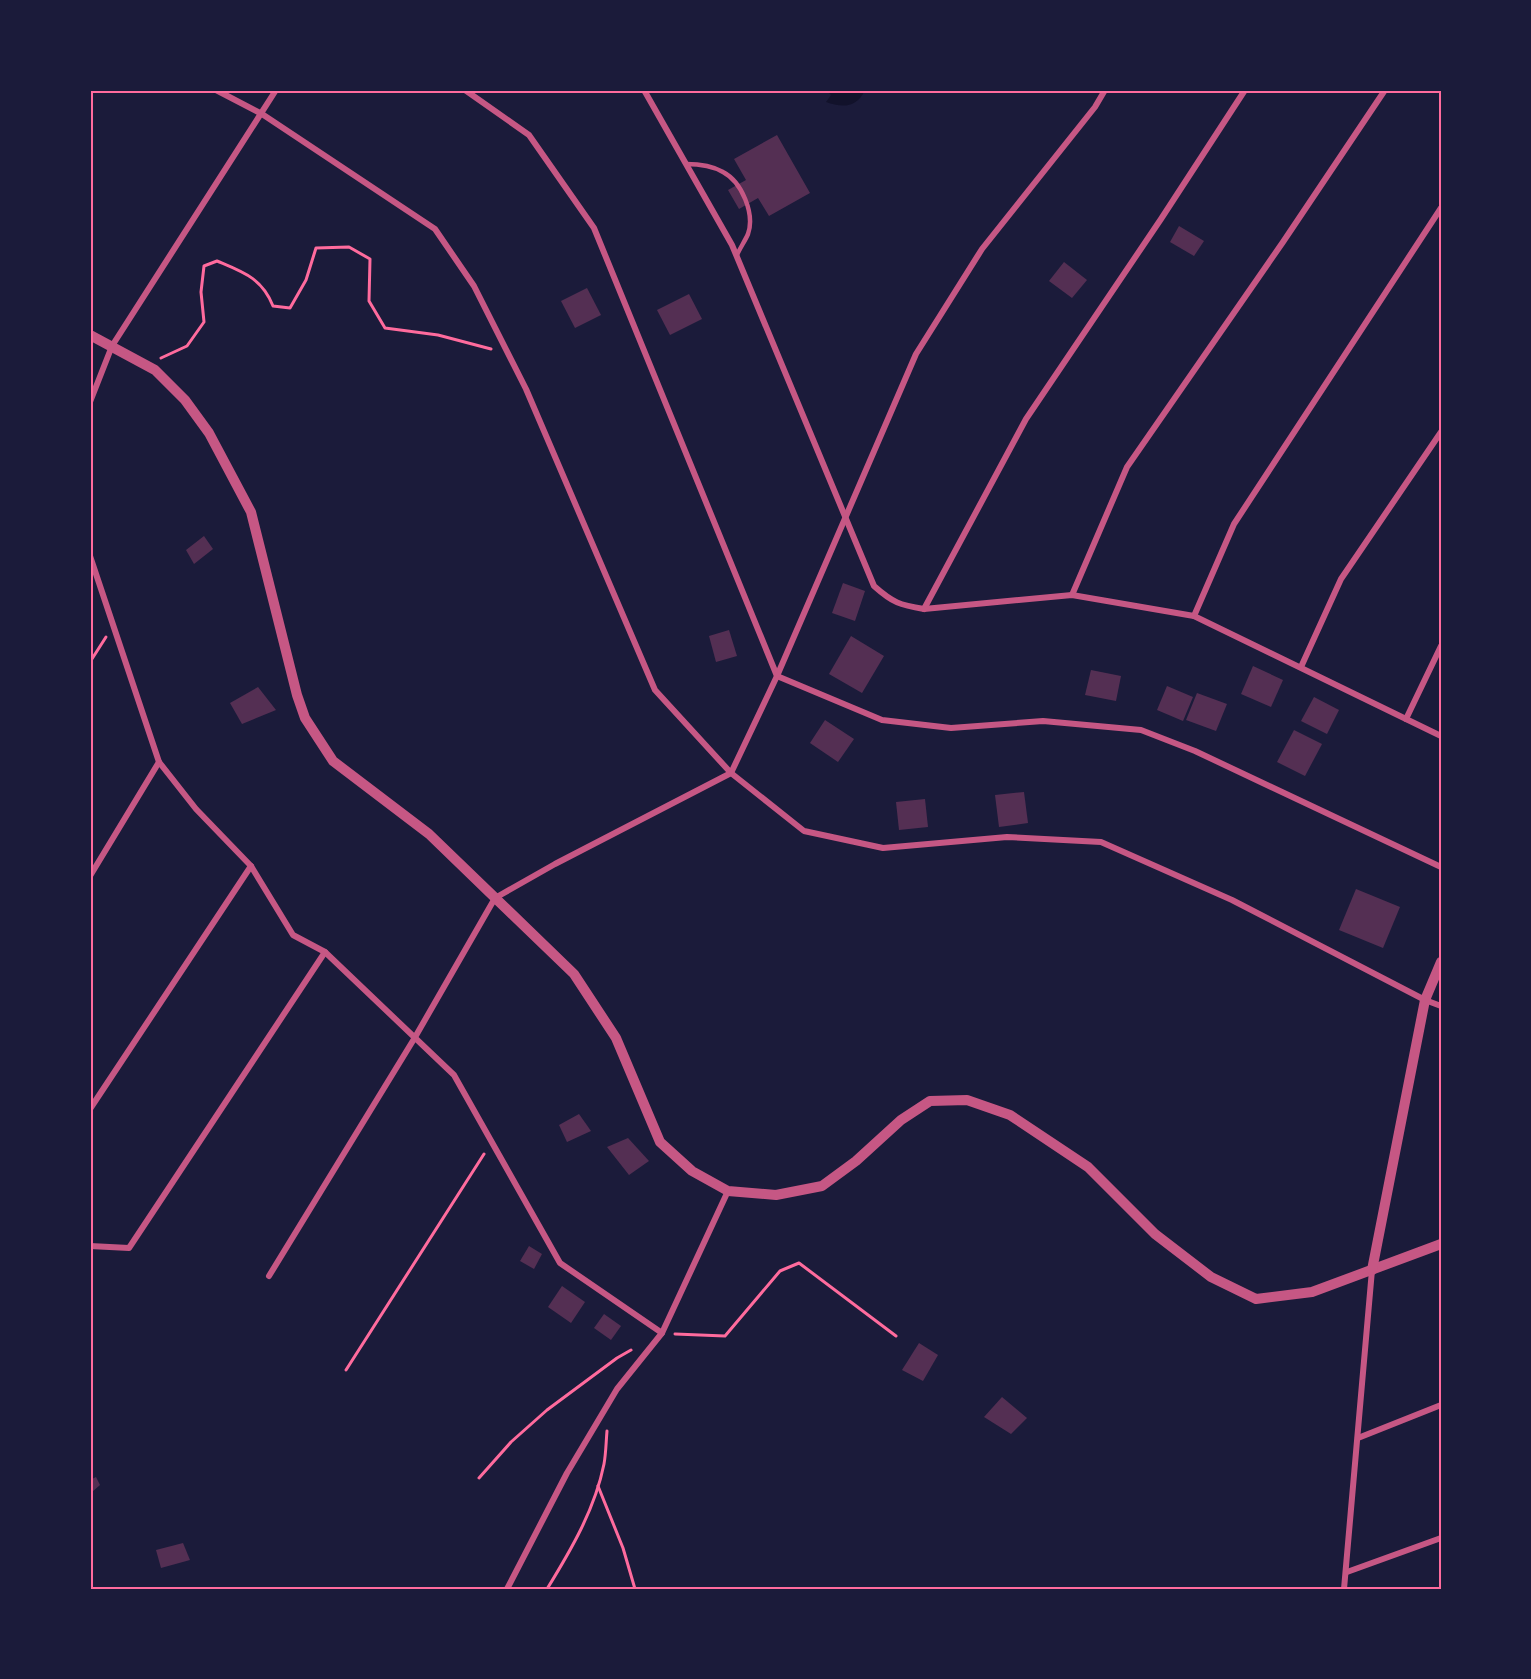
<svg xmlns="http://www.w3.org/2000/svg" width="1531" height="1679" font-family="Mulish,sans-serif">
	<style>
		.water { fill: #12122b }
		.building { fill: #542f53 }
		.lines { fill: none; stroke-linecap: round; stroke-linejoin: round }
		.path { stroke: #ff6b9d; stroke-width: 3 }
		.service { stroke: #c65784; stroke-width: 4.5 }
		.minor { stroke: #c65784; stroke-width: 6 }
		.tertiary { stroke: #c65784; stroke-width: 10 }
		.neatline { fill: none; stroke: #ff6b9d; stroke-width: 2 }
	</style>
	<rect width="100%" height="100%" fill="#1b1b3a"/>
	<path class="water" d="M 826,90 L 865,90 C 857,108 842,108 826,102 L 831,95 Z"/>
	<g class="building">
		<polygon points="777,135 810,193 769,216 758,198 739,209 728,190 746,180 734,159"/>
		<polygon points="1179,226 1204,241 1194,256 1170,242"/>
		<polygon points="1064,262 1087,280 1072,298 1049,281"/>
		<polygon points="587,288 601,315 575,328 561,301"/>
		<polygon points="689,294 702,319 670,335 657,310"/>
		<polygon points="204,536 213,549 194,564 186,550"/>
		<polygon points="843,583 865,591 855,621 832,613"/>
		<polygon points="729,630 737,656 716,662 709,636"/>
		<polygon points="851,636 884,656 862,693 829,674"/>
		<polygon points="1253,666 1283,680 1271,707 1241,694"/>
		<polygon points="1091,670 1121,676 1116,701 1085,695"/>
		<polygon points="1167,686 1193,697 1183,721 1157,710"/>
		<polygon points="258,687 276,710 242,724 230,703"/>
		<polygon points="1197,693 1227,704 1216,731 1186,720"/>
		<polygon points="1314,697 1339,710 1327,734 1301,721"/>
		<polygon points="825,720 854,739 838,762 810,743"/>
		<polygon points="1294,730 1322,744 1305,776 1277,762"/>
		<polygon points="1024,792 1028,823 999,827 995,795"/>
		<polygon points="925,799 928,827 899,830 896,802"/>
		<polygon points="1356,889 1400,907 1383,948 1339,930"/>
		<polygon points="579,1114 591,1131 567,1142 559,1125"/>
		<polygon points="628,1138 649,1161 629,1175 607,1147"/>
		<polygon points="529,1246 542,1254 534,1269 520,1261"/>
		<polygon points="562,1286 585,1302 571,1323 548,1307"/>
		<polygon points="604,1314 621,1326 611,1340 594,1328"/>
		<polygon points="919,1343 938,1355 923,1381 902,1370"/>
		<polygon points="1002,1397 1027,1418 1011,1434 984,1417"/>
		<polygon points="96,1477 100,1485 92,1492 90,1480"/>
		<polygon points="183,1543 190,1560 161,1568 156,1550"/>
	</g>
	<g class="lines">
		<g class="path">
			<path d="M 161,358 L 187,346 L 204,322 L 201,292 L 204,266 L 217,261 C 243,272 262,278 273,306 L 290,308 L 306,280 L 316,248 L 349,247 L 370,259 L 369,301 L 385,328 L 438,335 L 491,349"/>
			<polyline points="90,662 106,637"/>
			<polyline points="675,1334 725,1336 780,1271 799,1263 896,1336"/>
			<polyline points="346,1370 484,1154"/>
			<polyline points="479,1478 511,1442 547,1410 617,1358 631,1350"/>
			<polyline points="598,1486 623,1548 635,1589"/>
			<path d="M 547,1589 C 571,1550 595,1509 604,1464 C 606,1453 606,1442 607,1431"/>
		</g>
		<path class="service" d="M 686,164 C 699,164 711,165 723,172 C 742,182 755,214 748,234 C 745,241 740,248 737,255"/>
		<g class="minor">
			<polyline points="216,90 262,114 435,229 474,286 526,389 655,690 731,773 804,831 883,848 1007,837 1101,842 1232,900 1425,1000 1441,1006"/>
			<polyline points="465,90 529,135 594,228 777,676 882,720 951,728 1043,721 1141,730 1195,751 1441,867"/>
			<path d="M 644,90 L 732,245 L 874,586 C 893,603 900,605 924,609 L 1072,595 L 1194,616 L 1441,736"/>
			<polyline points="90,402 112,346 276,90"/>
			<polyline points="90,556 159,762 196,809 251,866 293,935 325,952 454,1075 560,1263 662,1333"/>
			<polyline points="1072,595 1127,467 1283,242 1385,90"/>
			<polyline points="924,609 1026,419 1161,219 1245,90"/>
			<polyline points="1194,616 1234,524 1441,208"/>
			<polyline points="1301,667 1341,579 1441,432"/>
			<polyline points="1406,719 1441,646"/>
			<polyline points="90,876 159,762"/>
			<polyline points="90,1109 251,866"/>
			<polyline points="90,1246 129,1248 325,952"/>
			<polyline points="269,1276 414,1039 495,898 555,864 731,773 777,676 916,354 982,249 1095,107 1105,90"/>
			<polyline points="1358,1438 1441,1405"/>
			<polyline points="1347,1572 1441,1538"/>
			<polyline points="507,1589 567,1473 617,1389 662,1333 728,1191"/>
			<polyline points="1344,1589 1372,1270"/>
		</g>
		<g class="tertiary">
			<polyline points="90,335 155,370 185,400 209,433 251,512 297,695 305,718 333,761 429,834 574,974 616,1038 660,1142 692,1171 728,1191 776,1195 822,1186 856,1161 901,1120 930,1101 967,1100 1010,1115 1088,1167 1155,1234 1211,1277 1256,1299 1312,1292 1441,1244"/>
			<polyline points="1372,1270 1425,1000 1441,962"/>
		</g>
	</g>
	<rect width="1531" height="1679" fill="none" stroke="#1b1b3a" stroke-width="183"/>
	<rect x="92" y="92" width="1348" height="1496" class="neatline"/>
</svg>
